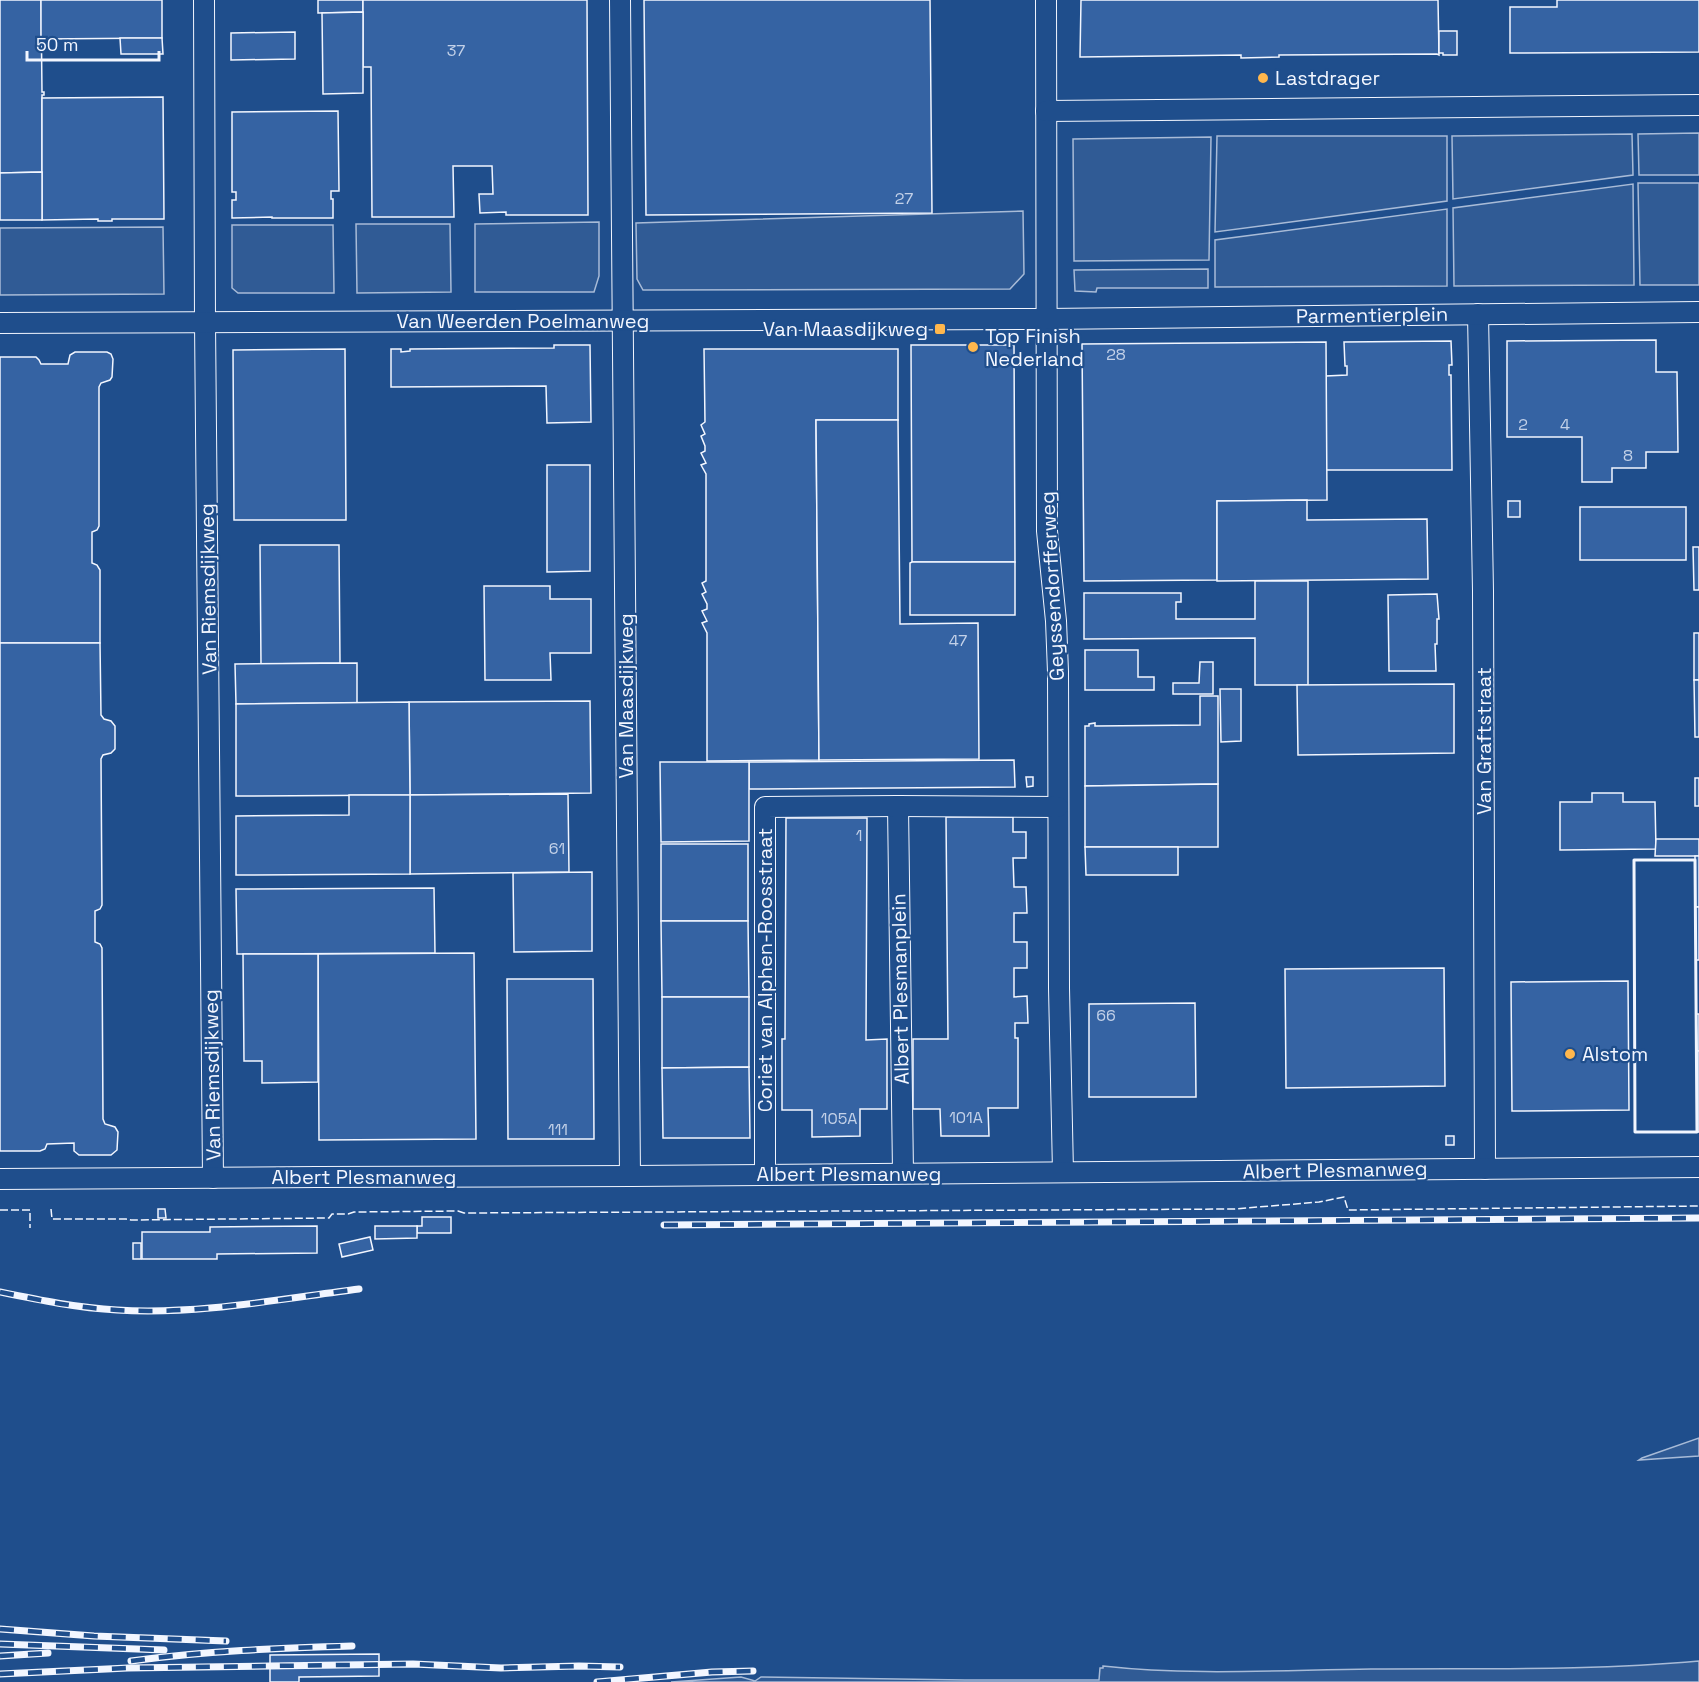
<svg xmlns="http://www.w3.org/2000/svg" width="1699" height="1682" font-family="'Space Grotesk',sans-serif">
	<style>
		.green { fill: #305b95; stroke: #a8bbd7; stroke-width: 1.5 }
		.building { fill: #3563a3; stroke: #f2f6ff; stroke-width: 1.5 }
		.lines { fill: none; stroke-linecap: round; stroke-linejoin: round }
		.minor-casing { stroke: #f2f6ff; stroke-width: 22 }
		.minor { stroke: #1f4e8c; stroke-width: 20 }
		.rail-casing { stroke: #f2f6ff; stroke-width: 7 }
		.rail { stroke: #1f4e8c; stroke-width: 4.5; stroke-dasharray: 14; stroke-linecap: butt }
		.fence { stroke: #f2f6ff; stroke-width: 1.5; stroke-dasharray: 8 3; stroke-linecap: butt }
		.wall { stroke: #f2f6ff; stroke-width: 3 }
		.poi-dot { fill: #ffb74d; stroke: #1f4e8c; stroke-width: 2 }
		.labels { text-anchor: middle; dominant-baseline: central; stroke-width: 4.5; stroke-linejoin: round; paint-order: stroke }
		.number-label { font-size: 16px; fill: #c3d1e8 }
		.poi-label { font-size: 20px; fill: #f2f6ff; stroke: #1f4e8c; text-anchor: start }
		.street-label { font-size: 20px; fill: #f2f6ff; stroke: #1f4e8c }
	</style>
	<rect width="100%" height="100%" fill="#1f4e8c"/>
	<g class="green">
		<polygon points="1699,133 1699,175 1639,175 1638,134"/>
		<polygon points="1632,134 1633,175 1453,199 1452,136"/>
		<polygon points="1217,136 1447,136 1447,201 1215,232"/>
		<polygon points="1211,137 1209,260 1074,261 1073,139"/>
		<polygon points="1638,183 1699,183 1699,285 1640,285"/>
		<polygon points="1633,184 1634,285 1454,286 1453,208"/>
		<polygon points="1447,209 1447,286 1215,287 1215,240"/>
		<polygon points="1023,211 1024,274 1010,289 643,290 637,279 636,223"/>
		<polygon points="599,222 599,276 594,292 475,292 475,224"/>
		<polygon points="356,224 450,224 451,292 357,293"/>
		<polygon points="232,225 333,225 334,293 238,293 232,288"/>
		<polygon points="163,227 164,294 0,295 0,228"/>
		<polygon points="1208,269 1208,288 1097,288 1096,292 1075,291 1074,270"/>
		<polygon points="1699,1438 1699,1456 1639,1460 1642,1458"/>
		<path d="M 1699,1661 L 1699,1682 L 671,1682 L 741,1677 L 755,1681 L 761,1677 L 965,1680 L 1099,1680 L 1100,1668 L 1103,1668 L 1103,1666 C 1192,1676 1282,1670 1371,1669 C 1480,1668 1590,1671 1699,1661 Z"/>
	</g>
	<g class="building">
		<polygon points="0,0 41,0 42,92 44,92 44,95 42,95 42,172 0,173"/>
		<polygon points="41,0 162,0 162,38 41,39"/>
		<polygon points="318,0 363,0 363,12 318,13"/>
		<polygon points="363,0 587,0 588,215 506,215 506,212 480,213 479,194 493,194 492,166 453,166 454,217 372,217 371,67 363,67"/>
		<polygon points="644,0 930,0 932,213 646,215"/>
		<polygon points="1081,0 1438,0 1439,55 1437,54 1279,55 1279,57 1241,58 1241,55 1080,57"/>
		<polygon points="1557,0 1699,0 1699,52 1510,53 1510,7 1557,7"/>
		<polygon points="363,12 363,93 323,94 322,13"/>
		<polygon points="1439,31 1457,31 1457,55 1443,55 1443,53 1439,53"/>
		<polygon points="295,32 295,59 231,60 231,33"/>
		<polygon points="120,38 162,38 163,54 121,54"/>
		<polygon points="163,97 164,219 112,219 112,221 98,221 98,219 42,220 42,98"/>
		<polygon points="338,111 339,191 331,191 331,199 333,199 333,218 272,218 272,217 232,218 232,200 236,200 236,192 232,192 232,112"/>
		<polygon points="42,172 42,220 0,220 0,173"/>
		<polygon points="1656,340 1656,372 1677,372 1678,452 1646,452 1646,468 1612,468 1612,482 1582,482 1582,437 1507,437 1507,341"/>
		<polygon points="1451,341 1452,365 1449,365 1449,375 1451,375 1452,470 1326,470 1326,376 1347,375 1347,366 1345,366 1344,342"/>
		<polygon points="1326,342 1327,500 1217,501 1217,580 1084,581 1082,344"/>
		<polygon points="554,345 590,345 591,422 547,423 546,386 391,387 391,349 401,349 401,352 410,351 410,349 554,348"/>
		<polygon points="911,345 1014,345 1015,562 912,562"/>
		<polygon points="345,349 346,520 234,520 233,350"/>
		<polygon points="704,349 898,349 898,420 816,420 819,760 707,761 707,633 702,623 707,621 702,611 707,609 707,604 702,594 706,592 702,583 706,581 706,474 701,465 706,463 701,453 705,451 705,446 701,436 705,434 701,425 705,422"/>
		<polygon points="75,352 107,352 111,354 113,359 112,377 110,380 101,383 99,387 99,526 97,530 92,532 92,563 97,565 100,570 100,643 0,643 0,357 36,357 39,360 41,364 68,364 70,355"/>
		<polygon points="816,420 898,420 900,624 978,623 979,759 819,760"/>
		<polygon points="547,465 590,465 590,571 547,572"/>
		<polygon points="1307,500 1307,520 1427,519 1428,579 1217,581 1217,501"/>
		<rect x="1508" y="501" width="12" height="16"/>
		<rect x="1580" y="507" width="106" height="53"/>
		<polygon points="260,545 339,545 340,663 261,664"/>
		<polygon points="1693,547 1699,547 1699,590 1694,590"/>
		<polygon points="912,562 1015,562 1015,615 910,615 910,563"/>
		<polygon points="1255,581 1308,581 1308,685 1255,685 1255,638 1084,639 1084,593 1181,593 1181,602 1176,602 1176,619 1255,619"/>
		<polygon points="484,586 550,586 550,599 591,599 591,653 550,653 551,680 485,680"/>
		<polygon points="1437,594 1439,619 1437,619 1437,644 1435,644 1436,671 1389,671 1388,595"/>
		<rect x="1694" y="633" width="5" height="47"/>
		<polygon points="0,643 100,643 101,715 104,719 111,721 115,726 115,749 111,753 103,755 101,759 102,905 100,909 95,911 95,942 100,944 102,948 103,1119 105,1124 115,1127 118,1132 117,1150 111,1155 79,1155 74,1151 74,1143 47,1144 45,1149 40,1151 0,1151"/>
		<polygon points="1085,650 1138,650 1138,677 1154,677 1154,690 1085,690"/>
		<polygon points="1200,662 1213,662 1213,694 1173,694 1173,683 1199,683"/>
		<polygon points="357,663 357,703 236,704 235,664"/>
		<polygon points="1694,680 1699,680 1699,737 1695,737"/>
		<polygon points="1454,684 1454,753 1298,755 1297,685"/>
		<polygon points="1220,689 1241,689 1241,741 1221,742"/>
		<polygon points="1200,696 1218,696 1218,784 1085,786 1085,726 1089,726 1089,724 1095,723 1095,726 1200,725"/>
		<polygon points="590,701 591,793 410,795 409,702"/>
		<polygon points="409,702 410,795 236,796 236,704"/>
		<polygon points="1014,760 1015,787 749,789 749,762"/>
		<polygon points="660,762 749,762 749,841 661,842"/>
		<polygon points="1026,777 1033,777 1033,786 1027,787"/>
		<rect x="1695" y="778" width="4" height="28"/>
		<polygon points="1218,784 1218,847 1085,847 1085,786"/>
		<polygon points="1592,793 1623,793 1623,802 1655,802 1656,849 1560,850 1560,802 1592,802"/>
		<polygon points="568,794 569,872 410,874 410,795"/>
		<polygon points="349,795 410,795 410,874 236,875 236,816 349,815"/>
		<polygon points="946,817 1013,817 1013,832 1026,832 1026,858 1013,858 1014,887 1026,887 1027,913 1014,913 1014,942 1027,942 1027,968 1014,968 1014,997 1027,996 1028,1023 1015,1023 1015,1038 1018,1038 1018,1108 988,1108 989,1136 941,1136 940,1109 913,1109 913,1039 948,1039"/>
		<polygon points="786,818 867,818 866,1040 887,1039 887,1109 860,1109 860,1136 812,1137 812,1110 782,1110 782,1039 785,1039"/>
		<polygon points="1656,839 1699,839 1699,856 1655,856"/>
		<rect x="661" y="844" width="87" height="77"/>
		<polygon points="1085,847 1178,847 1178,875 1086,875"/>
		<rect x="1695" y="856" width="4" height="51"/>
		<polygon points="592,872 592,951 514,952 513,873"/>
		<polygon points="434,888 435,953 237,954 236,889"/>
		<polygon points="1695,907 1699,907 1699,960 1696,960"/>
		<polygon points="661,921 748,921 749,997 662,997"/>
		<polygon points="474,953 476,1139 319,1140 318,954"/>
		<polygon points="243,954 318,954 318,1082 262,1083 262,1061 244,1061"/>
		<polygon points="1444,968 1445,1086 1286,1088 1285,969"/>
		<polygon points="507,979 593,979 594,1139 508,1139"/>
		<polygon points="1628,981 1629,1110 1512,1111 1511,982"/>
		<polygon points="662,997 749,997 749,1067 662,1068"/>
		<polygon points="1195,1003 1196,1097 1089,1097 1089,1004"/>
		<polygon points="1696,1014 1699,1014 1699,1051 1697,1051"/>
		<rect x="1697" y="1051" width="2" height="81"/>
		<polygon points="749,1067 750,1138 663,1138 662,1068"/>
		<rect x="1446" y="1136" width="8" height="9"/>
		<polygon points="158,1209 165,1209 166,1218 158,1218"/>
		<polygon points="422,1217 451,1217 451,1233 417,1233 417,1226 422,1226"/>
		<polygon points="317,1226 317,1253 217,1254 217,1259 142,1259 142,1232 210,1232 210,1227"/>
		<polygon points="375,1226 417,1226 417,1238 375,1239"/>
		<polygon points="370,1237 373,1250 342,1257 339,1244"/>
		<rect x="133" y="1243" width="8" height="16"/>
		<polygon points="379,1654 379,1676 299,1677 299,1682 270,1682 270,1655"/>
	</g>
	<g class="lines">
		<defs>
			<g id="minor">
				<polyline points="204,0 205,322 213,1178"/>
				<polyline points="620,0 630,1176"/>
				<polyline points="1046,0 1047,531 1056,621 1058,672 1059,988 1063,1172"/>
				<polyline points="1046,111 1699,105"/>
				<polyline points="1478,314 1483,591 1485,1169"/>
				<polyline points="0,323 1046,319 1699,312"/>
				<polyline points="898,806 903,1173"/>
				<polyline points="765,1175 765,807 898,806 1058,807"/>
				<path d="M 0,1179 C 211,1177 421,1177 632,1176 C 988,1174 1343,1169 1699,1167"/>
			</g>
		</defs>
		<use href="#minor" class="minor-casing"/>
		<use href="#minor" class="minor"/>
		<defs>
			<g id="rail">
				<polyline points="664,1225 1699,1218"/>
				<path d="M 0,1292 C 39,1300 78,1308 117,1310 C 197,1315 280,1299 359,1289"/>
				<polyline points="0,1629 94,1636 226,1641"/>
				<polyline points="0,1644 164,1650"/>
				<polyline points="0,1656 48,1653"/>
				<path d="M 131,1661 C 204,1651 279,1648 352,1646"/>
				<polyline points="0,1674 128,1668 270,1666 413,1664 501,1668 579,1666 620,1667"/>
				<polyline points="597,1682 712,1672 753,1671"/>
			</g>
		</defs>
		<use href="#rail" class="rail-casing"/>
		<use href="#rail" class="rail"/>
		<g class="fence">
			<polyline points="51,1209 52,1219 126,1219 131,1220 329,1218 332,1214 348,1214 354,1212 458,1211 464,1213 1234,1209 1319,1202 1344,1197 1348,1210 1699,1206"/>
			<polyline points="0,1210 30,1210 30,1228"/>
		</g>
		<polygon class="wall" points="1634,860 1695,860 1697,1132 1635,1132"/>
	</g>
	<g class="poi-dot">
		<circle cx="1263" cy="78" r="6"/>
		<rect x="934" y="323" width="12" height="12" rx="3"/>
		<circle cx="973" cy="347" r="6"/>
		<circle cx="1570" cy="1054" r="6"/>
	</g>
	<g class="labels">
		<g class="number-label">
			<text x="456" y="50">37</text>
			<text x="904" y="198">27</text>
			<text x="1116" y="354">28</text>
			<text x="1523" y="424">2</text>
			<text x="1565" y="424">4</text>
			<text x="1628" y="455">8</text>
			<text x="958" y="640">47</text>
			<text x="859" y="835">1</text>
			<text x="557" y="848">61</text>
			<text x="1106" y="1015">66</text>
			<text x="966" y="1117">101A</text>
			<text x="839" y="1118">105A</text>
			<text x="558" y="1129">111</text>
		</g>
		<g class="poi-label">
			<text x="1275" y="78">Lastdrager</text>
			<text x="928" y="329" text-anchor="end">Van Maasdijkweg</text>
			<text x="985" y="336">Top Finish<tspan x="985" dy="23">Nederland</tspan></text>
			<text x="1582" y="1054">Alstom</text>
		</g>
		<g class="street-label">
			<text transform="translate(1372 315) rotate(-1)">Parmentierplein</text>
			<text x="523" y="321">Van Weerden Poelmanweg</text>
			<text transform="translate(1052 586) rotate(-93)">Geyssendorfferweg</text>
			<text transform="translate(208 589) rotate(-91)">Van Riemsdijkweg</text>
			<text transform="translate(626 696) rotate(-90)">Van Maasdijkweg</text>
			<text transform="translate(1484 741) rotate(-90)">Van Graftstraat</text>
			<text transform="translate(765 970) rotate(-90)">Coriet van Alphen-Roosstraat</text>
			<text transform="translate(900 989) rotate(-91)">Albert Plesmanplein</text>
			<text transform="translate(212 1075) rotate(-91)">Van Riemsdijkweg</text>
			<text transform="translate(1335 1170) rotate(-1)">Albert Plesmanweg</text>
			<text x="849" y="1174">Albert Plesmanweg</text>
			<text x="364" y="1177">Albert Plesmanweg</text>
		</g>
	</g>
	<path d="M27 51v9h132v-9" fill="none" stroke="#f2f6ff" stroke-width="3"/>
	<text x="36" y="51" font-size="18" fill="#f2f6ff" stroke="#1f4e8c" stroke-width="4.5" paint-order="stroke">50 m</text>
</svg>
